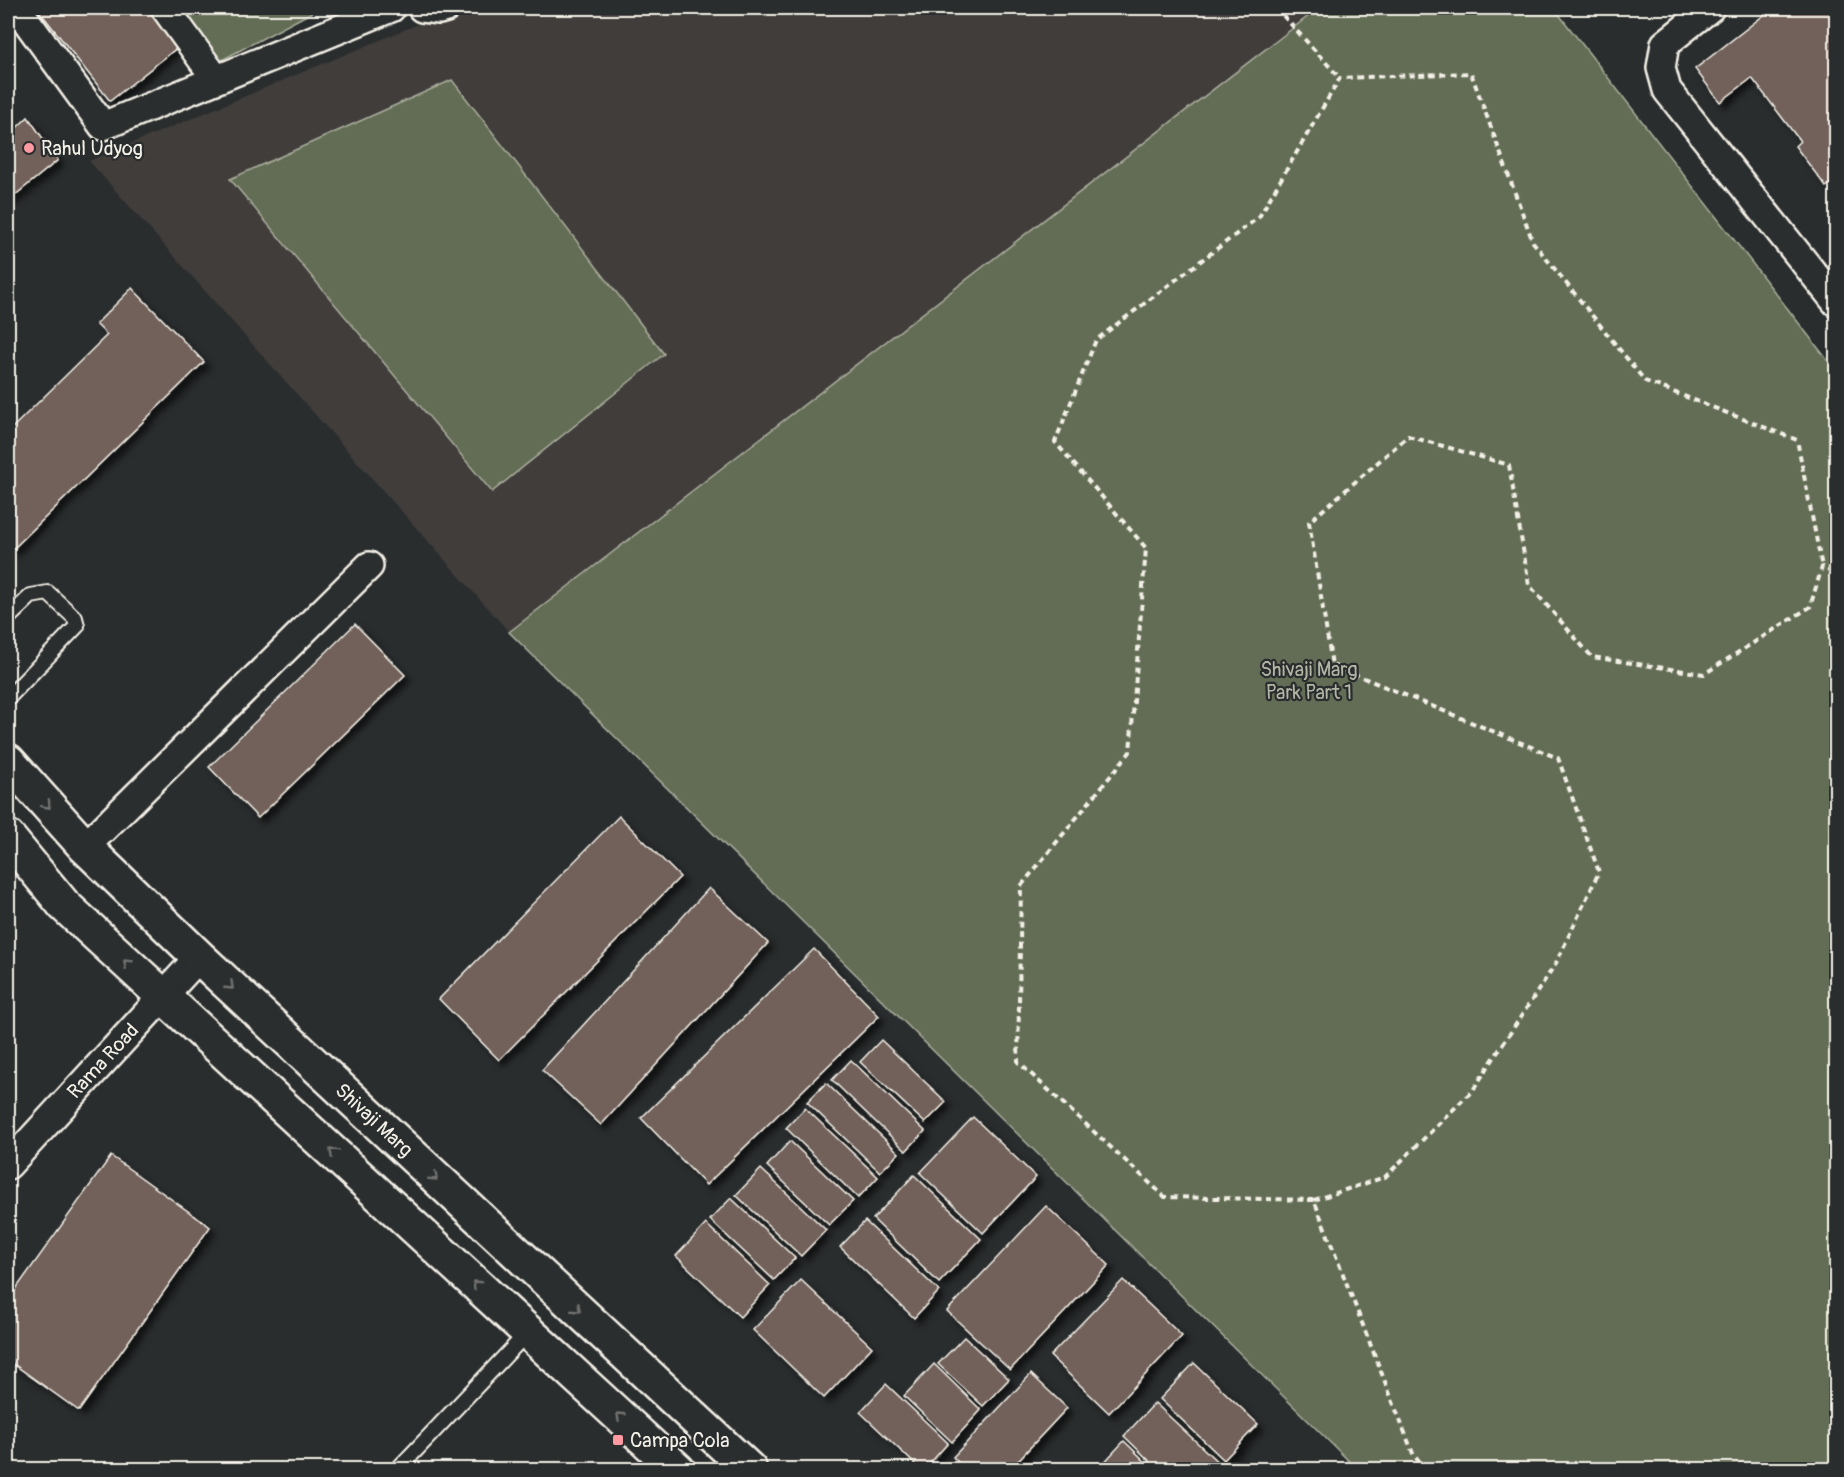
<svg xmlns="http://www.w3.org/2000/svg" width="1844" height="1477" font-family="Pangolin,sans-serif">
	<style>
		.built { fill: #403c3b }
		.green { fill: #636d54; stroke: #acaf9e; stroke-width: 1.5 }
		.building { fill: #72605a; stroke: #f4f1e8; stroke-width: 1.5; filter: url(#shadow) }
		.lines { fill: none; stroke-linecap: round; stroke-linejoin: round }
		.service-casing { stroke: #f4f1e8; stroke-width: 18 }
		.minor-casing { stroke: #f4f1e8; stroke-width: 32 }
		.secondary-casing { stroke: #f4f1e8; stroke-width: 38 }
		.path { stroke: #f4f1e8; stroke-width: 4; stroke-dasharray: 6 4.5; stroke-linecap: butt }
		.service { stroke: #2a2d2e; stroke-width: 14 }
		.minor { stroke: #2a2d2e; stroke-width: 27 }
		.secondary { stroke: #2a2d2e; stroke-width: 33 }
		.oneway { stroke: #71726f }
		.poi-dot { fill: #ff9aa2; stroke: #2a2d2e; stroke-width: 2 }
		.labels { text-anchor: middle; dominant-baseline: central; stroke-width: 4.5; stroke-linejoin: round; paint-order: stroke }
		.poi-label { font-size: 20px; fill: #f4f1e8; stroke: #2a2d2e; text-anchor: start }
		.park-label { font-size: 20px; fill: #b3b6a5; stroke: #2a2d2e }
		.street-label { font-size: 20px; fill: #f4f1e8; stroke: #2a2d2e }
	</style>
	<defs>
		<filter id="shadow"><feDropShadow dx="5.5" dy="5.5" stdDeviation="3" flood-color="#0009"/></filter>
	</defs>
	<rect width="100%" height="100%" fill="#2a2d2e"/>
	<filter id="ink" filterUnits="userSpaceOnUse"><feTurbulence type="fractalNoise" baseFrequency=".0167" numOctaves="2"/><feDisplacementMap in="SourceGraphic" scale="12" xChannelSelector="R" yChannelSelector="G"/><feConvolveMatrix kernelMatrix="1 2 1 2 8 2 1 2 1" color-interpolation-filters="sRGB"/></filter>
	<g filter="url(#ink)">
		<polygon class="built" points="457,8 1319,8 509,632 89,161"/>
		<g class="green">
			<polygon points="181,8 320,8 218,62"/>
			<polygon points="1319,8 1554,8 1836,371 1836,1469 1357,1469 509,632"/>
			<polygon points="452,80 664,354 492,492 230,179"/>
		</g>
		<g class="building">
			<polygon points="37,8 156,8 183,43 110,101"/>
			<polygon points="1773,8 1836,8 1834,14 1836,18 1836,179 1826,187 1795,146 1800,141 1752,78 1720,102 1695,69"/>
			<polygon points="28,117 58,160 8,201 8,136"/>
			<polygon points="132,288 204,362 8,554 8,432 107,335 96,324"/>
			<polygon points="355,624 405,675 258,818 209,767"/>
			<polygon points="619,816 680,877 499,1060 439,999"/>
			<polygon points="709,888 768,943 601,1125 542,1070"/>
			<polygon points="814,949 879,1016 706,1185 641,1118"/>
			<polygon points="881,1040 946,1102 925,1123 860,1062"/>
			<polygon points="851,1060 925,1131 906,1151 832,1080"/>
			<polygon points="826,1083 899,1153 880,1172 807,1102"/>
			<polygon points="805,1108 878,1177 858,1198 786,1128"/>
			<polygon points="973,1117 1036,1177 983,1233 920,1173"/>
			<polygon points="790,1141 853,1201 829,1225 767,1166"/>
			<polygon points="111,1156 210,1227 79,1411 8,1360 8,1300"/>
			<polygon points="761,1169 826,1230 801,1256 736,1195"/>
			<polygon points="914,1175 981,1239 939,1283 873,1219"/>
			<polygon points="731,1198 795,1258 774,1280 710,1220"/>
			<polygon points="1046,1206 1109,1265 1010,1370 947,1311"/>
			<polygon points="865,1221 939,1291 914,1318 840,1247"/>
			<polygon points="706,1224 770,1285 740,1317 676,1256"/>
			<polygon points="801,1280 872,1347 824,1398 753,1330"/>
			<polygon points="1123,1280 1182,1336 1109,1413 1050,1356"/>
			<polygon points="964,1337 1009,1379 983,1406 938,1364"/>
			<polygon points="1194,1363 1258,1424 1224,1460 1160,1399"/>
			<polygon points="934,1364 981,1410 952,1442 904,1396"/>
			<polygon points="1031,1374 1067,1408 1009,1470 966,1470 953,1457"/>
			<polygon points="886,1384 948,1443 924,1470 921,1470 860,1412"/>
			<polygon points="1155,1403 1223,1467 1221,1470 1159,1470 1124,1436"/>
			<polygon points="1124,1441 1154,1470 1097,1470"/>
		</g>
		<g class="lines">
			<defs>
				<g id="service">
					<polyline points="8,618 31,596 48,593 75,618 77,626 8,698"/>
					<polyline points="8,1466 11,1470"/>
					<polyline points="397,1470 528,1332"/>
				</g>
				<g id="minor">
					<polyline points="17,8 103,126 391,8"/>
					<polyline points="165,8 216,79"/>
					<polyline points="422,8 439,10 446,8"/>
					<polyline points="1710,8 1665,44 1661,68 1667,90 1836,302"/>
					<polyline points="85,847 369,566"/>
					<polyline points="8,1165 199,957"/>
				</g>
				<g id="secondary">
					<polyline points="8,761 85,847 199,957 750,1470"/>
					<polyline points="8,837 64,905 678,1470"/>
				</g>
			</defs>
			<use href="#service" class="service-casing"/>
			<use href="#minor" class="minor-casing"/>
			<use href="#secondary" class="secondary-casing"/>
			<g class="path">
				<polyline points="1276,8 1340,78"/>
				<polyline points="1314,1200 1165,1197 1018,1062 1021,886 1130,752 1146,548 1055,442 1096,340 1259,217 1340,78 1471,73 1533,242 1645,381 1797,440 1822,567"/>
				<polyline points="1427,1470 1414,1456 1314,1200 1385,1177 1473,1090 1556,963 1599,872 1558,758 1332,665 1309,522 1408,436 1509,465 1529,585 1592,657 1704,674 1810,607 1822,567 1836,574"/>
			</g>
			<use href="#service" class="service"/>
			<use href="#minor" class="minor"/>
			<use href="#secondary" class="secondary"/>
		</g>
		<defs><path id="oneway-chevron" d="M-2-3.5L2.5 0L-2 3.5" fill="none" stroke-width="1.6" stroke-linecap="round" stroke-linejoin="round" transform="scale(1.5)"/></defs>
		<g class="oneway">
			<use href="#oneway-chevron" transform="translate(47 805) rotate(48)"/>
			<use href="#oneway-chevron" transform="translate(127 963) rotate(-137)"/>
			<use href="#oneway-chevron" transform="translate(230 986) rotate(43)"/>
			<use href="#oneway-chevron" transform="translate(333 1152) rotate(-138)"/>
			<use href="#oneway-chevron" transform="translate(434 1177) rotate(43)"/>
			<use href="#oneway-chevron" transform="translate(476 1284) rotate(-137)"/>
			<use href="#oneway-chevron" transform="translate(577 1309) rotate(43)"/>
			<use href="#oneway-chevron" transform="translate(620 1416) rotate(-137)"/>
		</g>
	</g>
	<g class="poi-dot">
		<circle cx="29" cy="148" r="6"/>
		<rect x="612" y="1434" width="12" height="12" rx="3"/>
	</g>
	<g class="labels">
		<g class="poi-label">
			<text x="41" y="148">Rahul Udyog</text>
			<text x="630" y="1440">Campa Cola</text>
		</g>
		<g class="park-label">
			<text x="1309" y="669">Shivaji Marg<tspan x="1309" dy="23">Park Part 1</tspan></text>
		</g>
		<g class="street-label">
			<text transform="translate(103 1061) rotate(-47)">Rama Road</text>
			<text transform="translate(374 1120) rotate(43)">Shivaji Marg</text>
		</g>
	</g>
	<rect width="1844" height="1477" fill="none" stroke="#2a2d2e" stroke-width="30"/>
	<rect x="15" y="15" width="1814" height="1447" fill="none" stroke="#f4f1e8" stroke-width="2" filter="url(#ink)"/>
</svg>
